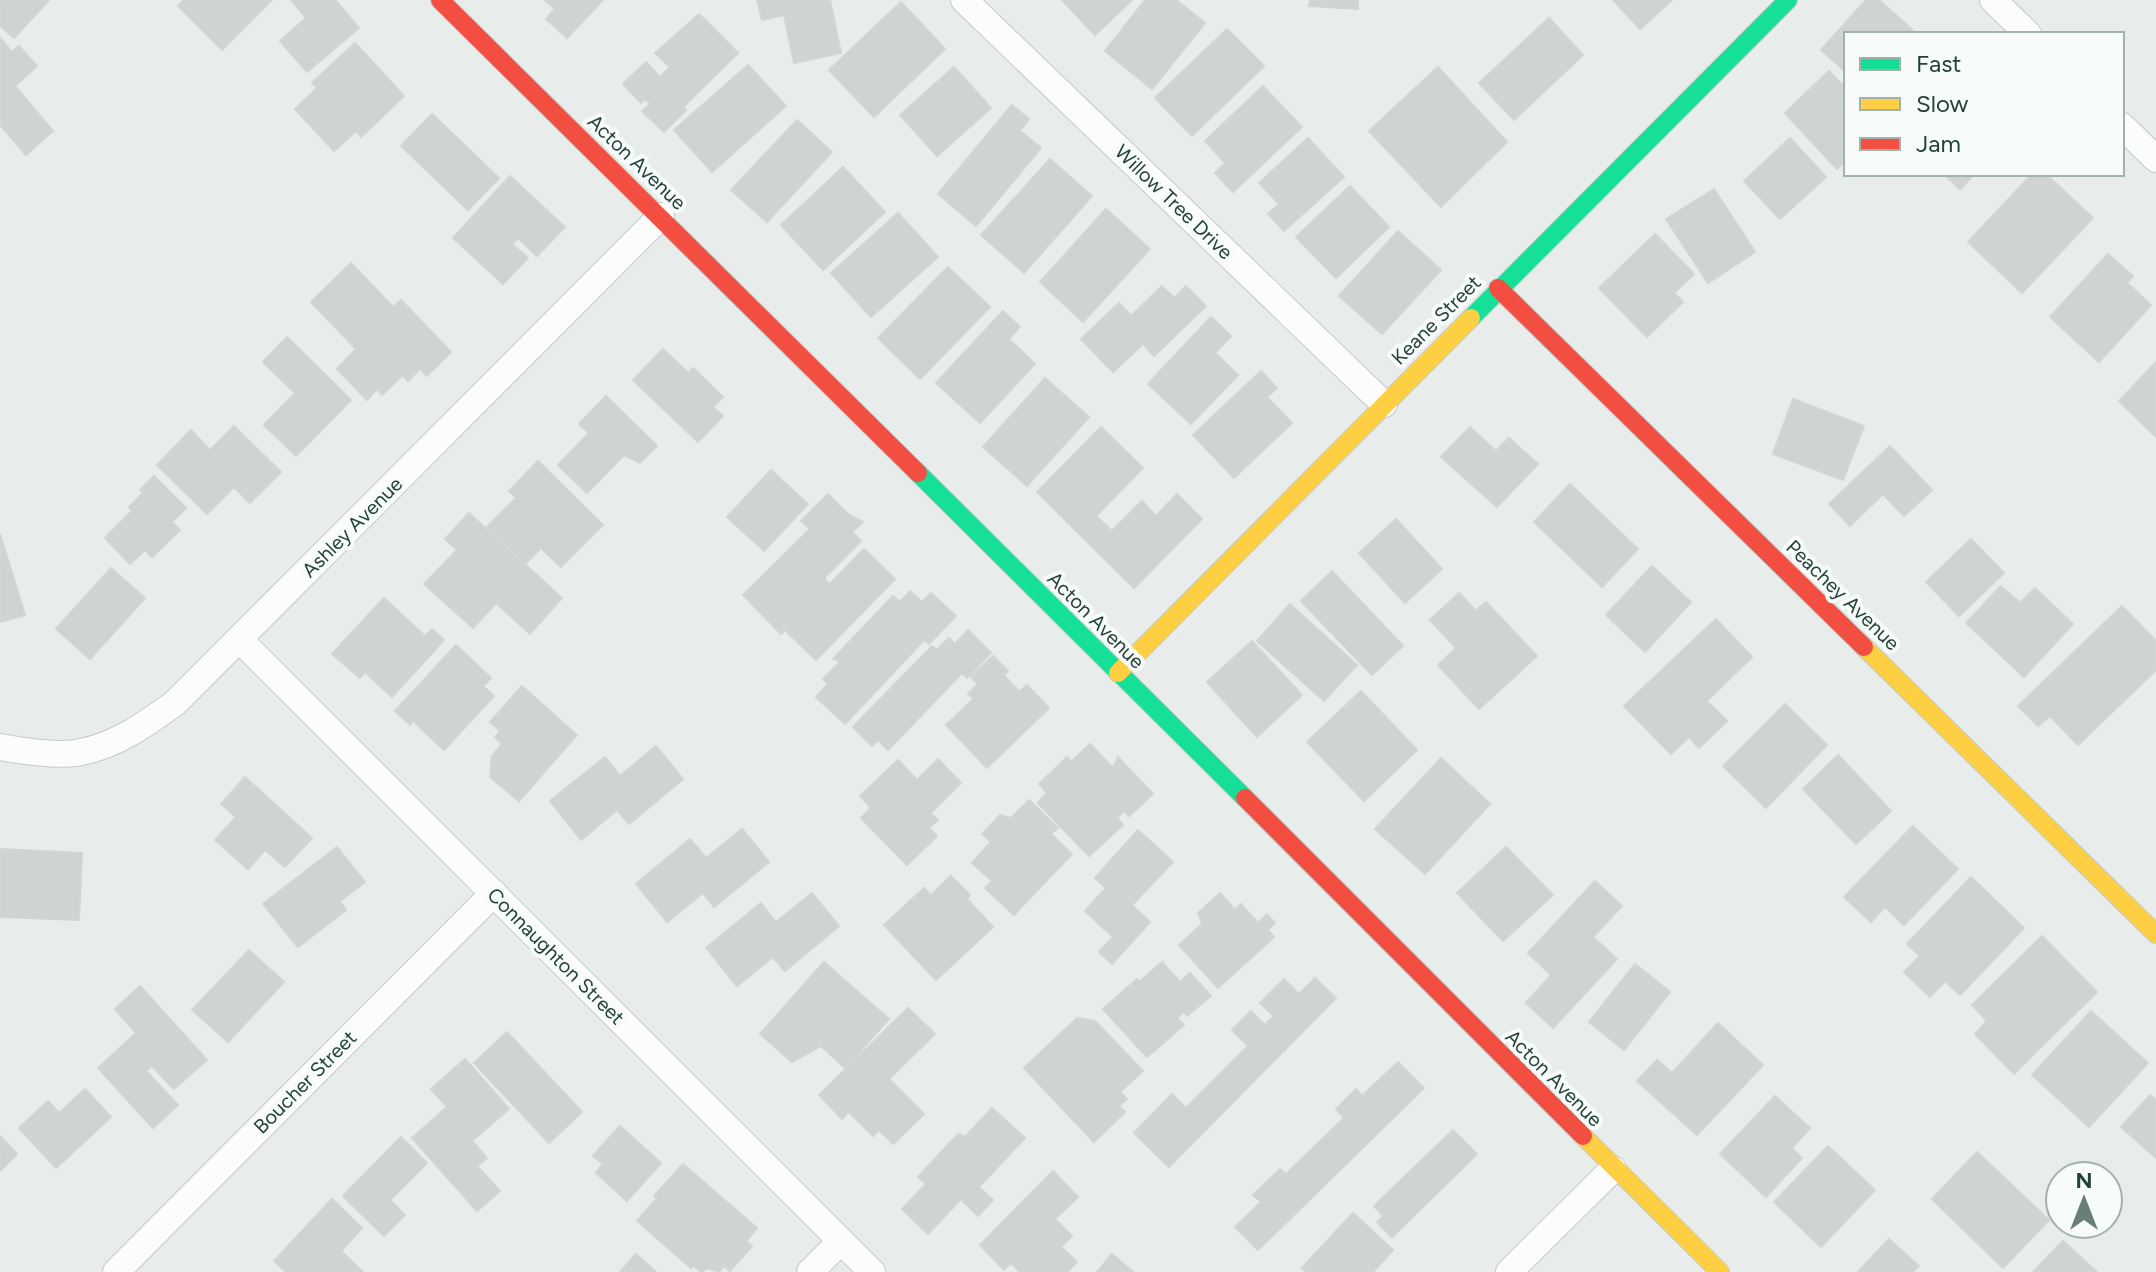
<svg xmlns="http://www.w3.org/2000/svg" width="2156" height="1272" font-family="Figtree,sans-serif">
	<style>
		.building { fill: #cfd4d2; stroke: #d1d6d4; stroke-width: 2 }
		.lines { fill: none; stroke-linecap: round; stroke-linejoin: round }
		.street-casing { stroke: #c5cac8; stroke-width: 28 }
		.fast-casing { stroke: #c3cbc8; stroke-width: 20 }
		.slow-casing { stroke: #c3cbc8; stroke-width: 20 }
		.jam-casing { stroke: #c3cbc8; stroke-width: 20 }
		.street { stroke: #fcfcfc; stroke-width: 26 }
		.fast { stroke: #16e098; stroke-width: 18 }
		.slow { stroke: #ffcf43; stroke-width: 18 }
		.jam { stroke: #f24e42; stroke-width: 18 }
		.labels { text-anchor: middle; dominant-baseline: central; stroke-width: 8; stroke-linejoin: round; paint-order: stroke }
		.street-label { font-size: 20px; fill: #24423a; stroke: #f7fbf9 }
	</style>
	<rect width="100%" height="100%" fill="#e8edeb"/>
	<g class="building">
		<polygon points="0,0 49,0 14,38 0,26"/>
		<polygon points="184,0 272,0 222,50 178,6"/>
		<polygon points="291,0 335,0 359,28 307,72 280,41 306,18"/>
		<polygon points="545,0 603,0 567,38 546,19 555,9"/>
		<polygon points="757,0 830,0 841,53 794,63 784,15 762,20"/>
		<polygon points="1062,0 1132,0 1095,35"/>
		<polygon points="1145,0 1176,0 1205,23 1152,89 1105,51"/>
		<polygon points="1310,0 1358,0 1358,9 1309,6"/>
		<polygon points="1613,0 1672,0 1640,29"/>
		<polygon points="1866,0 1879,0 1917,34 1846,34 1846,72 1821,50"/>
		<polygon points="901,2 945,49 874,117 829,70"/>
		<polygon points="699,14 738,53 683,107 686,110 664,132 642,111 650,104 645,99 641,103 623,84 646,62 660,77 670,67 655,53"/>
		<polygon points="1549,18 1583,55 1514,120 1479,83"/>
		<polygon points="1227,29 1264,66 1192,136 1155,98"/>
		<polygon points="0,37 12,52 19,46 37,66 15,86 53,131 26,155 0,125"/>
		<polygon points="355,43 404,96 361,137 356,131 334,151 295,109 317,88 312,83"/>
		<polygon points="748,65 786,106 712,172 674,130"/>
		<polygon points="954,67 991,108 937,156 900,115"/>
		<polygon points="1438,67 1507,142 1441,207 1369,131"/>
		<polygon points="1829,71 1846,89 1846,161 1837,169 1785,113"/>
		<polygon points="1263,86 1302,127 1233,192 1215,173 1225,163 1205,141"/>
		<polygon points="1012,105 1029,119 1020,131 1041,148 976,226 938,194"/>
		<polygon points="432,114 499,178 468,210 401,146"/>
		<polygon points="797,120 832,152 767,222 731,190"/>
		<polygon points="1308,138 1344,177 1284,231 1268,214 1279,204 1259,183"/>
		<polygon points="1790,138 1826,177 1780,219 1744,181"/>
		<polygon points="1050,159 1092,196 1024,273 981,235"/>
		<polygon points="843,167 885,212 823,270 781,225"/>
		<polygon points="1944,174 1975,174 1960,189"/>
		<polygon points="2032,174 2046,174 2093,218 2022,293 1968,242"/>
		<polygon points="510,176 565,227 537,256 518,238 512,244 528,258 503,284 453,238"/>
		<polygon points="1350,186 1389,227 1336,278 1296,237"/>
		<polygon points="1714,189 1755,252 1708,283 1666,219"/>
		<polygon points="1106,209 1150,249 1083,322 1040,282"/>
		<polygon points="898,213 938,257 871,317 831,273"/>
		<polygon points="1398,231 1441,270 1382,334 1339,296"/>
		<polygon points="1655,234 1694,274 1674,293 1683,302 1647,337 1599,288"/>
		<polygon points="2108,254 2133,276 2127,283 2151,305 2099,362 2050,317"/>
		<polygon points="351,263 393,307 401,300 451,352 427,376 420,369 408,381 403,375 382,395 377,389 367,400 337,369 356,349 311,302"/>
		<polygon points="948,267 990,307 920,379 878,338"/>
		<polygon points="1162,286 1174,298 1186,286 1206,306 1154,356 1143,344 1113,372 1081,339 1119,303 1131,316"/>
		<polygon points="1003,311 1020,327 1009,339 1035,364 980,423 936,383"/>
		<polygon points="1211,317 1231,336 1215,353 1238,375 1191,424 1148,384"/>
		<polygon points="287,337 351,400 296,456 264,425 295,393 263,362"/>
		<polygon points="663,349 688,373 693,368 723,397 713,407 723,416 698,442 633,380"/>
		<polygon points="2156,362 2156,437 2119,401"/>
		<polygon points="1261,371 1277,388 1267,397 1292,423 1234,478 1193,435"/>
		<polygon points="1045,378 1089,417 1027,486 983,447"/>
		<polygon points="606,396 657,446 640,463 624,455 587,493 558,465 589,433 579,424"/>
		<polygon points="1793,399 1864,426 1843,480 1773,454"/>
		<polygon points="234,426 281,472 250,503 234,487 207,514 157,465 191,430 210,450"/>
		<polygon points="1101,427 1143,468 1096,516 1112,531 1142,501 1156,516 1177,494 1202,519 1134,588 1037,492"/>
		<polygon points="1470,427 1496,451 1509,438 1538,464 1497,507 1441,457"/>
		<polygon points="1890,446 1932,490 1904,516 1883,494 1850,526 1829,504"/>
		<polygon points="538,461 603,525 561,567 541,548 525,564 487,527 516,498 509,491"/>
		<polygon points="771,470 808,504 764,551 727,517"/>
		<polygon points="154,476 186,508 172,522 180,530 152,557 145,550 130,564 105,538 132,511 129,507 143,493 140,490"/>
		<polygon points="1570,484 1638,549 1602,587 1534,522"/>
		<polygon points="828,494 849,515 863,522 852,532 861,541 824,578 829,584 781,634 743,595 810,529 801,521"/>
		<polygon points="469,513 562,598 530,634 496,603 473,628 424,584 457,550 445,539"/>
		<polygon points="1396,519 1442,569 1405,603 1359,553"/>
		<polygon points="0,534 25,615 0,622"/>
		<polygon points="1971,539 2004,573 1959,616 1926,582"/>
		<polygon points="864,549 895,579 816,660 785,630"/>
		<polygon points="1652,566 1691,602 1645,652 1606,615"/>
		<polygon points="111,568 145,598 90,659 56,629"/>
		<polygon points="1332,571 1403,646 1372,675 1301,601"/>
		<polygon points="2001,586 2020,603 2035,588 2073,624 2024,677 1966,623"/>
		<polygon points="910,591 922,602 931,593 956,616 929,644 924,640 845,724 816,697 828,684 823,679 840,662 833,659 893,596 900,602"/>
		<polygon points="1459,593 1476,611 1486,602 1537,656 1479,709 1438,665 1456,648 1430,620"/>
		<polygon points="384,598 425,636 432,629 444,640 392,697 365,672 360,678 332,654"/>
		<polygon points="1290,604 1357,665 1324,701 1257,641"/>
		<polygon points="2122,606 2156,641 2156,670 2078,745 2050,716 2038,726 2018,706"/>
		<polygon points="1716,619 1752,657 1707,701 1727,721 1699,748 1689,737 1671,754 1624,706"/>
		<polygon points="968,630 991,653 967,678 962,673 888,750 878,740 872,746 853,727 932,646 937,650 949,638 955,644"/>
		<polygon points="1252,641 1302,695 1257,737 1207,682"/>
		<polygon points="456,645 491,678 483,686 494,696 444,750 413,721 410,725 395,711"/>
		<polygon points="993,656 1008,671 1004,675 1019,692 1027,685 1049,708 987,768 946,725 973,699 968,694 978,684 971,677"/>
		<polygon points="522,686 577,735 519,801 490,777 492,756 502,744 495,737 500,731 490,722"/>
		<polygon points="1361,691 1417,750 1364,801 1307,742"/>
		<polygon points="1785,704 1827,745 1766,808 1723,766"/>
		<polygon points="1090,744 1113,768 1118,757 1153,794 1129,816 1124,811 1117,818 1123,825 1089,856 1038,803 1047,793 1039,784 1067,757 1071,762"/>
		<polygon points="656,746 683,779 629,824 617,810 581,840 550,801 605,757 620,776"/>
		<polygon points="1838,755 1891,811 1856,844 1803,789"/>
		<polygon points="1441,758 1490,804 1425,874 1375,829"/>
		<polygon points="938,759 961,783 931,813 938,820 929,828 937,836 907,865 861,818 871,808 860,796 898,760 917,780"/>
		<polygon points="245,777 312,838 285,867 265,850 248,869 215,840 236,817 221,804"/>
		<polygon points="1029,800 1058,828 1051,834 1072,854 1014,915 985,888 992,881 972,863 991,842 982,834 1000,815 1011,818"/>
		<polygon points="1913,826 1958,869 1904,925 1885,907 1871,922 1844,897"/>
		<polygon points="742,829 769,862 714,907 703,893 667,922 636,884 690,839 706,858"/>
		<polygon points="1138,830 1173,862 1132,905 1150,922 1112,964 1099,952 1113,937 1085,911 1106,888 1095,878"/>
		<polygon points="337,847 365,882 340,901 346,910 298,947 263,904"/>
		<polygon points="1506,847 1553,895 1503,941 1457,893"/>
		<polygon points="0,849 82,853 79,920 0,917"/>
		<polygon points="951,876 970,895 967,899 993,927 936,980 884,925 924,888 931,895"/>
		<polygon points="1971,877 2024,928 1960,995 1945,981 1930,997 1904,972 1920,956 1907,944"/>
		<polygon points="1595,881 1622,906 1593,937 1617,959 1553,1028 1526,1003 1551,975 1528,953"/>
		<polygon points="812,893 839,926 785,971 773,957 737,986 706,948 761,903 776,922"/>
		<polygon points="1220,893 1235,910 1241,904 1258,923 1267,914 1275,923 1268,930 1274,937 1218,988 1179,945 1202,924 1198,913"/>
		<polygon points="2042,936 2097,992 2014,1074 1975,1034 1987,1021 1972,1005"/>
		<polygon points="249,950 284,982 228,1042 192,1010"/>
		<polygon points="824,962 889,1019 845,1068 821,1046 792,1062 760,1034"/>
		<polygon points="1162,962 1180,982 1190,973 1211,996 1187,1016 1184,1012 1177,1018 1184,1025 1147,1057 1103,1009 1137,979 1139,982"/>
		<polygon points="1635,964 1670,992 1624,1050 1589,1022"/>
		<polygon points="1315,978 1336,998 1169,1167 1134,1133 1172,1094 1186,1108 1248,1046 1232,1030 1251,1011 1265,1025 1274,1016 1260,1003 1284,979 1299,994"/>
		<polygon points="140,986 207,1060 174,1089 152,1066 146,1071 178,1105 153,1128 98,1068 136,1033 115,1009"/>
		<polygon points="908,1008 935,1034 889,1079 924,1114 893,1144 879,1130 873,1136 849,1112 842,1119 819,1095"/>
		<polygon points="2091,1011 2148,1063 2089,1127 2032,1075"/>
		<polygon points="1077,1018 1095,1021 1143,1071 1120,1092 1127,1099 1119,1106 1125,1112 1094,1142 1024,1068"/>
		<polygon points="1718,1023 1763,1065 1697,1135 1637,1081 1657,1060 1672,1073"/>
		<polygon points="507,1032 582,1112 549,1143 474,1063"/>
		<polygon points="465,1059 509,1109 472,1141 487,1158 477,1166 500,1191 477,1211 412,1138 447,1107 431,1089"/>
		<polygon points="1398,1062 1424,1088 1258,1250 1235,1227 1261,1202 1253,1195 1280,1169 1286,1174 1344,1118 1336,1109 1356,1089 1362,1096"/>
		<polygon points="85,1089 111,1117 56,1168 19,1128 48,1101 59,1113"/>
		<polygon points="2150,1095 2156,1100 2156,1158 2121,1127"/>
		<polygon points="1775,1096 1810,1128 1792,1148 1802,1158 1766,1197 1720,1154"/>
		<polygon points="992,1108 1025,1138 979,1187 993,1200 978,1216 961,1199 928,1234 902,1209 926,1184 918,1177 958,1134 965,1137"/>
		<polygon points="620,1126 661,1163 627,1201 596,1173 603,1164 593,1156"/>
		<polygon points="1453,1130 1477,1154 1392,1237 1377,1222 1383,1216 1374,1206"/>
		<polygon points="0,1136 17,1154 0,1171"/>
		<polygon points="401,1137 427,1163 390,1200 405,1215 384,1236 343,1196"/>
		<polygon points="1828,1146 1875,1190 1821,1247 1774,1202"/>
		<polygon points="1977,1152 2049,1220 2003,1268 1932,1199"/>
		<polygon points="683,1164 757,1228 746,1241 752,1246 730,1271 724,1266 719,1272 708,1268 701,1272 694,1266 691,1268 637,1221 657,1198 654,1196"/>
		<polygon points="1053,1171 1078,1197 1055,1219 1072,1236 1061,1247 1077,1262 1067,1272 1020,1272 1011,1263 1004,1270 980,1245"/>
		<polygon points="332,1199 362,1228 341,1251 363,1272 286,1272 274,1261"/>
		<polygon points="1353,1213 1393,1250 1373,1272 1307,1272 1302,1268"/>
		<polygon points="1889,1239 1919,1266 1913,1272 1858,1272"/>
		<polygon points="2063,1241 2097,1272 2033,1272"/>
		<polygon points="636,1254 656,1272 620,1272"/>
		<polygon points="1112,1254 1133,1272 1097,1272"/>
	</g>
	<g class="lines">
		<defs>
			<g id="street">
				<polyline points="964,0 1384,404"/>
				<polyline points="1993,0 2028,34"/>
				<polyline points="2122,126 2156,159"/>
				<polyline points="240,640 872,1272"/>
				<path d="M 0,747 C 22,751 59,757 81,752 C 117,745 146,724 175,703 L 661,216"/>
				<polyline points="116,1272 494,893"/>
				<polyline points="810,1272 841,1241"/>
				<polyline points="1509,1272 1613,1169"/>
			</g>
			<g id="fast">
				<polyline points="1471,318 1788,0"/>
				<polyline points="918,473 1245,798"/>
			</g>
			<g id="slow">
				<polyline points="1864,647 2156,934"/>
				<polyline points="1118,673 1471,318"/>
				<polyline points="1583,1136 1720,1272"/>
			</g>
			<g id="jam">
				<polyline points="440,0 918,473"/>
				<polyline points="1498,288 1864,647"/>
				<polyline points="1245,798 1583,1136"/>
			</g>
		</defs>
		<use href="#street" class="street-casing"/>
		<use href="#fast" class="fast-casing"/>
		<use href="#slow" class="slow-casing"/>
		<use href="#jam" class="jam-casing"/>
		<use href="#street" class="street"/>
		<use href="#fast" class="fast"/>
		<use href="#slow" class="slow"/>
		<use href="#jam" class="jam"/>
	</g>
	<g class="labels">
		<g class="street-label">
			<text transform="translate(637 162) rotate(44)">Acton Avenue</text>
			<text transform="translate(1174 202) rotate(44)">Willow Tree Drive</text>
			<text transform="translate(1436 320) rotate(-45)">Keane Street</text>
			<text transform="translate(352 527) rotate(-45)">Ashley Avenue</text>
			<text transform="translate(1843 595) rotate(44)">Peachey Avenue</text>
			<text transform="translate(1096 620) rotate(45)">Acton Avenue</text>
			<text transform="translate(556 956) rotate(45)">Connaughton Street</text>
			<text transform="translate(1554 1078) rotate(45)">Acton Avenue</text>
			<text transform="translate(305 1082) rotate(-45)">Boucher Street</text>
		</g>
	</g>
	<rect x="1844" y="32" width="280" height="144" fill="#f7fbf9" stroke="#a3b1ad" stroke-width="2"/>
	<rect x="1860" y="58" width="40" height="12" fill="#16e098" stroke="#a3b1ad" stroke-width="2"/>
	<text x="1916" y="72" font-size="24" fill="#24423a">Fast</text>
	<rect x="1860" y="98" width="40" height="12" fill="#ffcf43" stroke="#a3b1ad" stroke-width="2"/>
	<text x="1916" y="112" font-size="24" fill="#24423a">Slow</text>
	<rect x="1860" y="138" width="40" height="12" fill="#f24e42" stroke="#a3b1ad" stroke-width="2"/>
	<text x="1916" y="152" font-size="24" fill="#24423a">Jam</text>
	<g transform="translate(2084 1200)"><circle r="38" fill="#f7fbf9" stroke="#a3b1ad" stroke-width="2"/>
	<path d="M0-6L14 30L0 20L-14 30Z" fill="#697e78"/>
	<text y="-12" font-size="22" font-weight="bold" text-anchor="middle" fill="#24423a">N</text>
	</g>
</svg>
